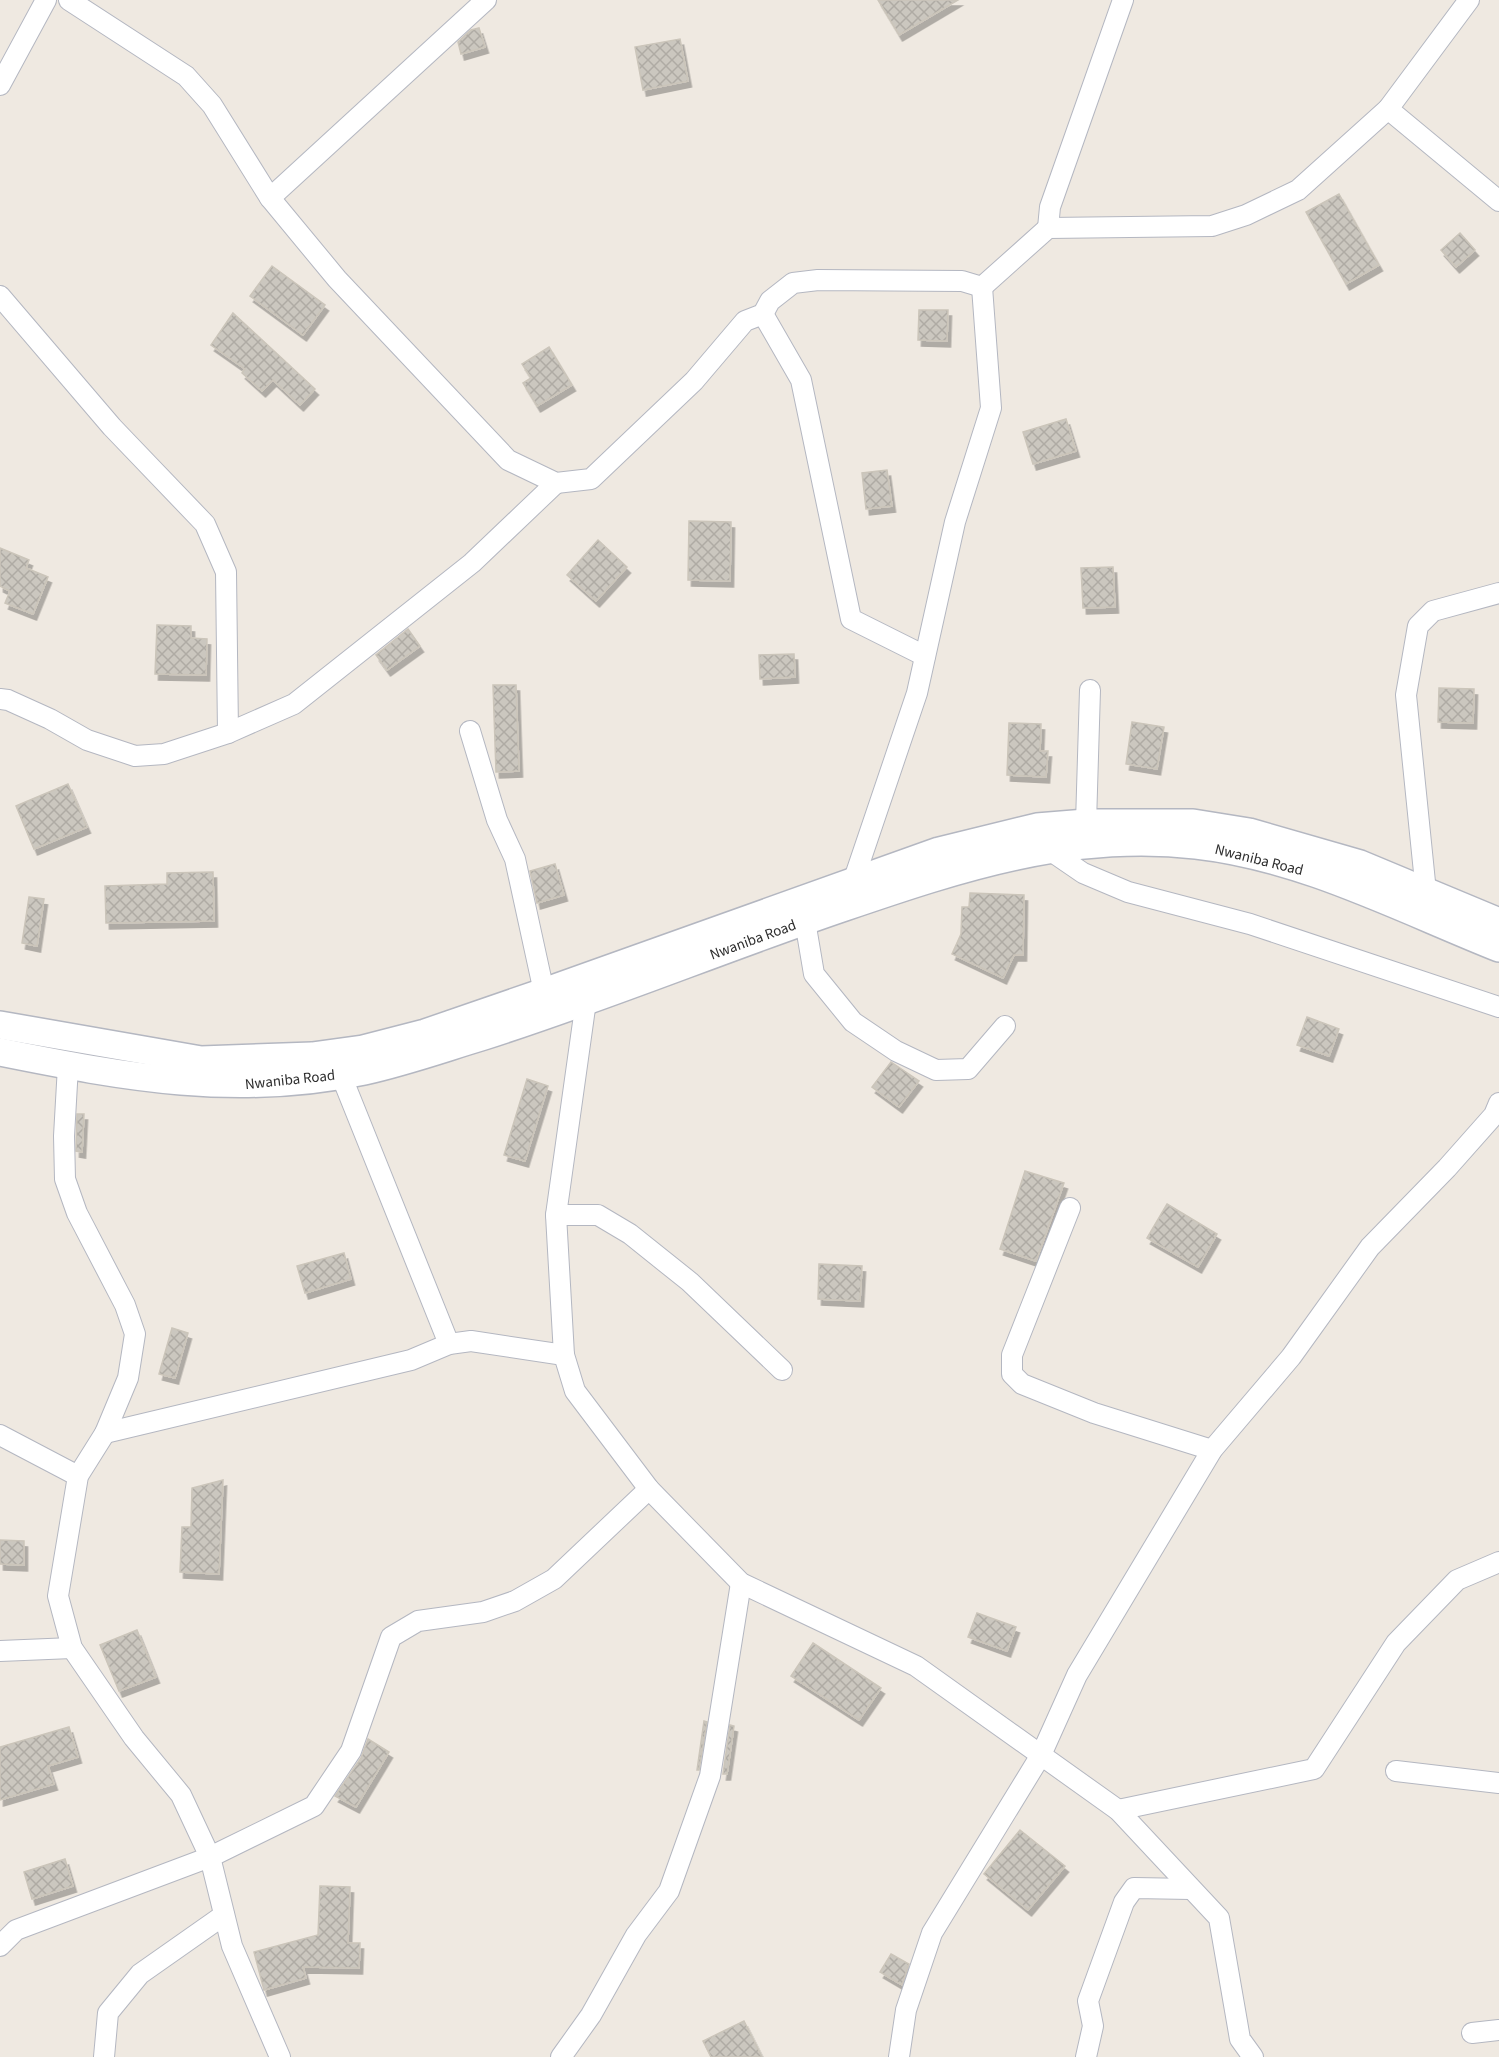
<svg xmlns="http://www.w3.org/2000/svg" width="1499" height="2057" font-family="'Source Sans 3',sans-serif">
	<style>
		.building { fill: url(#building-cross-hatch); stroke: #cbc5ba; stroke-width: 1.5; filter: url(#shadow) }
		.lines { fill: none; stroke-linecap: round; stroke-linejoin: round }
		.street-casing { stroke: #b4b7c1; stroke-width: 22 }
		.secondary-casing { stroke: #b4b7c1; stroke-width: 30 }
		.street { stroke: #fff; stroke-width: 20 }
		.secondary { stroke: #fff; stroke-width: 27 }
		.labels { text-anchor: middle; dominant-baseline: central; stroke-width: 4.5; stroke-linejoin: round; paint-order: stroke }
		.street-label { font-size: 15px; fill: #2e2e2e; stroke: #fff }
	</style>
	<defs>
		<pattern id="building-cross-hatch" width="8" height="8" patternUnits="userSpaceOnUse" patternTransform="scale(1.5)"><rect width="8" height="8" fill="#cbc7bf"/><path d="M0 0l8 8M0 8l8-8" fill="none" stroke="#afaba4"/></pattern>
		<filter id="shadow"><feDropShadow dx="3.5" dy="6" stdDeviation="0" flood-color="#0004"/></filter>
	</defs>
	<rect width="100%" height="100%" fill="#efe9e1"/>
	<g class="building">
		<polygon points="878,0 958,0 899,35"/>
		<polygon points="479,28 485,47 461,54 458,42 471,30"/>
		<polygon points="680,39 688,81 643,90 635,47"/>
		<polygon points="1339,194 1379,265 1346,284 1306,212"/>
		<polygon points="1460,233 1475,250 1456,267 1441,250"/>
		<polygon points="272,266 325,305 303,335 250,296"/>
		<polygon points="919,310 948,310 947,341 918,340"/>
		<polygon points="233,313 315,389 300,405 273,380 262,391 242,373 245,369 211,345"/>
		<polygon points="549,347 572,385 537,406 523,383 531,378 522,364"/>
		<polygon points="1066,419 1076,451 1033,464 1023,432"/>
		<polygon points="887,470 892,506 866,509 862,473"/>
		<polygon points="689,521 731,522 730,581 688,580"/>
		<polygon points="598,540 627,567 596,601 567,575"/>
		<polygon points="0,548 29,560 26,568 48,577 33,614 5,603 10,591 0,586"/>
		<polygon points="1113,567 1115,607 1083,608 1081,568"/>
		<polygon points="157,625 191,626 191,638 207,639 206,675 155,674"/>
		<polygon points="408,629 420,646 387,670 376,655"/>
		<polygon points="794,654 795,677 760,679 759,655"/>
		<polygon points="493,685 516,685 519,771 496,772"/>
		<polygon points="1439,688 1474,689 1473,723 1438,722"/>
		<polygon points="1132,722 1164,727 1157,769 1126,764"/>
		<polygon points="1009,723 1041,724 1040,751 1048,751 1046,777 1007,775"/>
		<polygon points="68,784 87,827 34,849 16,806"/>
		<polygon points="555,864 564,895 537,903 530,871"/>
		<polygon points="213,872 214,921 106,923 105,886 167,884 167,873"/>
		<polygon points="970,893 1024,895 1023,955 1014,955 1003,978 952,954 961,934 962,907 969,907"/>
		<polygon points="29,897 44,899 37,946 22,943"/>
		<polygon points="1307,1017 1339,1029 1329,1056 1297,1045"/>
		<polygon points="891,1062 919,1081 899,1107 872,1087"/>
		<polygon points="527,1079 548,1086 525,1161 504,1155"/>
		<polygon points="77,1114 84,1114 82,1152 76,1151"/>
		<polygon points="1025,1171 1064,1183 1036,1261 1000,1249"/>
		<polygon points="1167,1204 1217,1234 1198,1267 1147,1238"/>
		<polygon points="344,1253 351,1279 305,1293 297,1266"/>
		<polygon points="819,1264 862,1266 860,1301 818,1299"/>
		<polygon points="172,1328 188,1333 175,1378 159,1374"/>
		<polygon points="223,1480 219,1574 180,1572 182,1527 191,1527 192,1488"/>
		<polygon points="0,1540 24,1541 24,1565 0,1564"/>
		<polygon points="977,1613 1016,1627 1007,1651 968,1637"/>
		<polygon points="137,1630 156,1677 119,1691 100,1645"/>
		<polygon points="813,1643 881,1688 859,1720 791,1676"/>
		<polygon points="704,1721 707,1722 699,1770 697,1770"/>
		<polygon points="730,1725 734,1726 727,1774 723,1774"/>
		<polygon points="69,1727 78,1757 48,1766 54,1784 0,1800 0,1747"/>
		<polygon points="368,1739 389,1752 356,1807 335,1796 361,1758"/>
		<polygon points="1020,1830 1065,1866 1028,1910 984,1874"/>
		<polygon points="65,1859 73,1886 32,1899 24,1872"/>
		<polygon points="320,1886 350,1887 348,1943 360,1943 359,1968 303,1967 306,1978 264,1990 254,1952 318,1935"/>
		<polygon points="891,1954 909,1964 902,1985 880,1972"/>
		<polygon points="744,2021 762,2057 711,2057 703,2041"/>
	</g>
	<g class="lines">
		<defs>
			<g id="street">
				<polyline points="69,0 186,76 212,105 270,198 337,279 508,460 556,483 591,479 694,381 745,321 763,314 770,301 793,283 818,280 962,281 982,287"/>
				<polyline points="0,85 46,0"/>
				<polyline points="1388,109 1499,201"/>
				<polyline points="270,198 486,0"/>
				<polyline points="1048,228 1050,207 1123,0"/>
				<polyline points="982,287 1048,228 1212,226 1246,215 1298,190 1388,109 1469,0"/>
				<polyline points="0,296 112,427 205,524 226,572 228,733"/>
				<polyline points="763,314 801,380 851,619 925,656"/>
				<polyline points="0,699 8,700 50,719 87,740 135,756 164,754 228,733 294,704 472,563 556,483"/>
				<polyline points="470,731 497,820 515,859 544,992"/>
				<polyline points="1086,823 1090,690"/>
				<polyline points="1048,849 1083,873 1128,892 1250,924 1499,1007"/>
				<polyline points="853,882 917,693 955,522 991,408 982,287"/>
				<polyline points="1426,892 1406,695 1418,626 1433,611 1499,593"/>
				<polyline points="805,921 814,974 853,1022 896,1051 936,1070 968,1069 1005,1026"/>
				<polyline points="586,1001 556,1215 564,1355 575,1391 649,1489 741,1583 916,1666 1118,1810 1219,1918 1240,2039 1253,2057"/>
				<polyline points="68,1066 64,1136 65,1179 77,1213 125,1305 135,1334 128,1378 105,1433 78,1476 58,1596 72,1648 134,1738 181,1795 210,1857 232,1946 280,2057"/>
				<polyline points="341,1075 449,1344"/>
				<polyline points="1070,1208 1012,1355 1012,1374 1022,1384 1094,1413 1212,1450"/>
				<polyline points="556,1215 598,1215 630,1234 690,1282 782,1370"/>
				<polyline points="105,1433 411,1360 449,1344 471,1341 564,1355"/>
				<polyline points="0,1435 78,1476"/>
				<polyline points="0,1651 72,1648"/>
				<polyline points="1396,1771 1499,1783"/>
				<polyline points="1118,1810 1314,1769 1396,1643 1457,1580 1499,1562"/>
				<polyline points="0,1946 16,1930 210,1857 314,1806 351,1751 391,1637 418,1621 483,1612 515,1601 554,1579 649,1489"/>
				<polyline points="1472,2033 1499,2030"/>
				<polyline points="104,2057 108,2013 140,1974 224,1915"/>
				<polyline points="561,2057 591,2015 636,1935 669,1891 710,1776 741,1583"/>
				<polyline points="899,2057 906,2010 932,1933 1041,1755 1077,1675 1212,1450 1291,1357 1370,1247 1447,1168 1494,1115 1499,1103"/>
				<polyline points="1086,2057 1093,2026 1088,2001 1124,1902 1134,1888 1191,1889"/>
			</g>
			<g id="secondary">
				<polyline points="0,1025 201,1060 312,1056 363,1049 425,1033 544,992 939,851 1037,827 1086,823 1193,823 1249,832 1360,864 1499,922"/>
				<path d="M 0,1052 C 124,1077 238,1098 364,1071 C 405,1062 444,1048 484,1036 C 606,997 724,948 845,907 C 962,867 1071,831 1196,845 C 1303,857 1401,909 1499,948"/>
			</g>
		</defs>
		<use href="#street" class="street-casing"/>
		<use href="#secondary" class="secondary-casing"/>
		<use href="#street" class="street"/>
		<use href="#secondary" class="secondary"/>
	</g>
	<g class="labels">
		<g class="street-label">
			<text transform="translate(1259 860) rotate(14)">Nwaniba Road</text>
			<text transform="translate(753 940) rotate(-20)">Nwaniba Road</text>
			<text transform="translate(290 1080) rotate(-6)">Nwaniba Road</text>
		</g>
	</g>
</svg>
